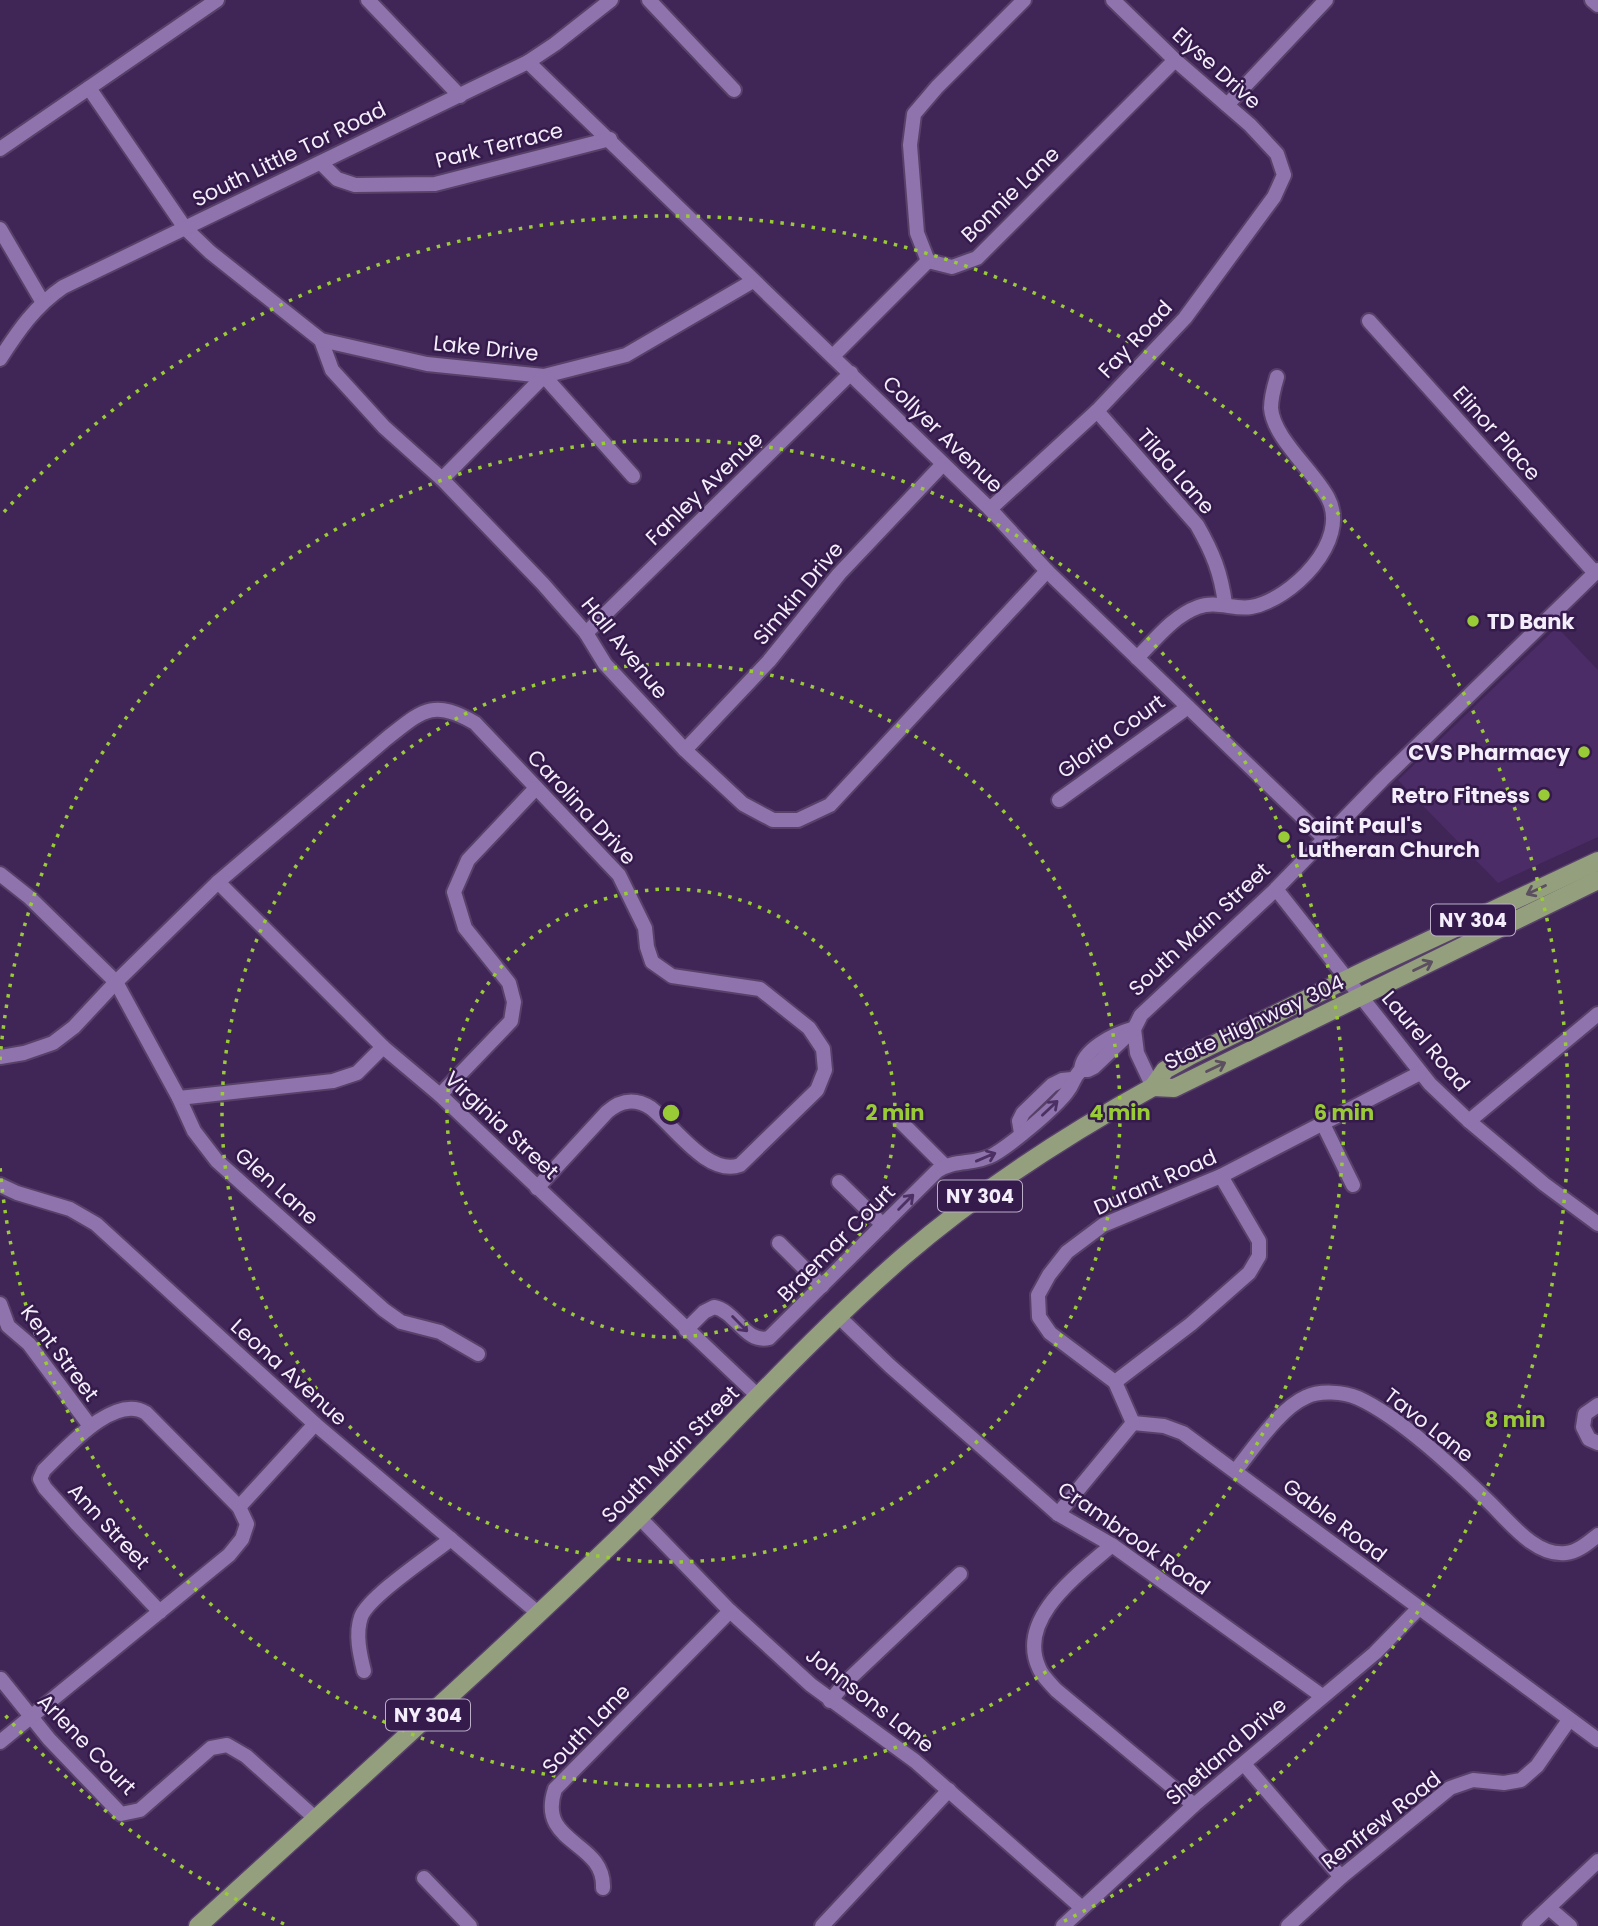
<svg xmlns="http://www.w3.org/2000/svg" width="1598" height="1926" font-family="Poppins,sans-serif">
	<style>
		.built { fill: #4b2c66 }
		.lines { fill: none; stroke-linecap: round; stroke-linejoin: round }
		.minor-casing { stroke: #574169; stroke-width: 18 }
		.major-casing { stroke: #574169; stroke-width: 21 }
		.minor { stroke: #8f73ac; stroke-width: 14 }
		.major { stroke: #949f7d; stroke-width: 18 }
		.oneway { stroke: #5b4f60 }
		.oneway2 { stroke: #4c3064 }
		.ring { fill: none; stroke: #99cb36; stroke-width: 3.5; stroke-dasharray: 3.5 7 }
		.poi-dot { fill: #99cb36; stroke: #351a4c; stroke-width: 2.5 }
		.labels { text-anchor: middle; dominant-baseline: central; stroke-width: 5; stroke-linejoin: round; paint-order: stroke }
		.shield { fill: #351a4c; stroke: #bbaec6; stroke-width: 2 }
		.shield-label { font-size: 19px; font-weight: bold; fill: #f4eefb }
		.street-label { font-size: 21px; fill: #f4eefb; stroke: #351a4c }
		.poi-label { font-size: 21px; font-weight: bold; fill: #f4eefb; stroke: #351a4c; text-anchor: start }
		.centre { fill: #99cb36; stroke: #351a4c; stroke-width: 3.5 }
		.ring-label { font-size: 21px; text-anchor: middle; font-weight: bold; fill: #99cb36; stroke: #351a4c; stroke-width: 5; stroke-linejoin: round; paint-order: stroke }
	</style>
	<rect width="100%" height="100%" fill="#402557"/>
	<polygon class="built" points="1557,627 1598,670 1598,837 1498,883 1398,780"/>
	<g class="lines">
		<defs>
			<g id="minor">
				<polyline points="368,0 460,96"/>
				<polyline points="649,0 734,90"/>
				<polyline points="1592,0 1598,5"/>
				<polyline points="528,62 990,509 1047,571 1326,840"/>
				<polyline points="89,88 185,228 210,252 321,340 332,370 384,427 442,479 543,584 586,633 605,664 685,750 743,804 773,820 798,820 830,805 1047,571"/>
				<polyline points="1227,105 1326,0"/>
				<polyline points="0,149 217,0"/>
				<polyline points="321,163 337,179 355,185 435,184 610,139"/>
				<polyline points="0,229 42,301"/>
				<polyline points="928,261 952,267 977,258 1175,60"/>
				<polyline points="928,261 917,233 910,145 914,114 937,87 1024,0"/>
				<polyline points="1369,321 1595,573"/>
				<polyline points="321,340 427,364 544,376 626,355 753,281"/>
				<polyline points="833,356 928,261"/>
				<path d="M 0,359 C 18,331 35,306 63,287 L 528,62 L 555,44 L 611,0"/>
				<path d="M 1097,411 L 1197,525 C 1213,553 1221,573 1225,604"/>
				<polyline points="442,479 544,376 633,476"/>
				<polyline points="990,509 1097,411 1185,318 1274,197 1284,175 1277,154 1250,125 1175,60 1113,0"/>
				<polyline points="586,633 851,373"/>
				<path d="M 1137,658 C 1155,640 1173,616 1198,607 C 1216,600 1234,610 1251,607 C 1291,600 1351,541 1328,498 C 1314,471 1273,438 1271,408 C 1271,397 1274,387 1277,377"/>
				<polyline points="685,750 769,661 839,574 943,464"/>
				<polyline points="1059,800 1188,707"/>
				<polyline points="0,874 29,897 116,982 179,1098 194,1131 217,1161 384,1310 401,1322 440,1332 478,1354"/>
				<polyline points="218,882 383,1047 440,1095 759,1397"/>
				<polyline points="1276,889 1430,1084 1469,1121 1544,1184 1598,1224"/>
				<polyline points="1134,1029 1137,1053 1153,1087"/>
				<path d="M 0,1057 L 24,1053 L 53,1043 L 74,1027 L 116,982 L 218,882 L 386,739 C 422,711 432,698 475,723 L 619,875 L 645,928 L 647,947 L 652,962 L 672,976 L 760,989 L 809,1028 L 823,1049 L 825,1070 L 817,1090 L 740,1165 C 708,1177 674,1126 651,1108 C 635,1098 621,1100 607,1112 L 537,1188"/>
				<path d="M 1081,1070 C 1082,1049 1115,1034 1132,1029"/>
				<polyline points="440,1095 511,1021 514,1002 509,983 465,928 454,892 468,860 536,788"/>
				<polyline points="179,1098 333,1081 357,1073 383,1047"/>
				<polyline points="900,1121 945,1166"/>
				<polyline points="1469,1121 1598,1014"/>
				<polyline points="1323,1124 1353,1185"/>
				<polyline points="1021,1133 1019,1121 1023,1113 1052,1085 1062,1080 1072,1079"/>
				<polyline points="839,1182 883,1225"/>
				<polyline points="0,1185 17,1193 70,1209 96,1224 315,1424 538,1613"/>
				<polyline points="779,1243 822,1286"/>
				<polyline points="0,1304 8,1326 29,1344 90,1426"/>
				<polyline points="839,1317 890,1366 1058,1514 1112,1545 1322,1696"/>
				<path d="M 686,1330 L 704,1312 L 714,1307 C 736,1311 745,1344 769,1338 L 937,1171 C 954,1159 975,1165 993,1155 C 1012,1144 1054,1109 1067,1092 C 1074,1084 1072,1079 1081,1070 L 1088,1070 L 1094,1067 L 1134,1029 L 1141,1015 L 1276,889 L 1382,780 L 1598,570"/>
				<polyline points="1115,1382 1191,1324 1249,1273 1259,1256 1259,1241 1221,1176"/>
				<polyline points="1598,1405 1585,1414 1583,1427 1589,1439 1598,1443"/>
				<polyline points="1133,1423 1115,1382 1050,1333 1039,1317 1038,1295 1049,1275 1067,1252 1103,1225 1221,1176 1420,1073"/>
				<polyline points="1133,1423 1164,1426 1183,1433 1598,1740"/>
				<path d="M 1236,1470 C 1254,1448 1280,1408 1306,1397 C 1320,1390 1344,1392 1358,1398 C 1400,1417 1455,1469 1488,1501 C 1508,1520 1535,1557 1566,1553 C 1578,1552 1589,1542 1598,1535"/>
				<polyline points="239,1507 315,1424"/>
				<polyline points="1058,1514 1133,1423"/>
				<polyline points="639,1517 730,1611 811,1685 915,1761 1082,1908"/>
				<path d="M 1112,1545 C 1079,1574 1016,1618 1039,1668 C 1042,1676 1050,1683 1056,1690 L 1194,1805"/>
				<path d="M 364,1671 C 360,1655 355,1634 361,1617 C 368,1597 431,1555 451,1539"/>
				<polyline points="1,1679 49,1739 121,1814 140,1810 211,1748 227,1745 246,1756 315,1818"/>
				<polyline points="830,1701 846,1682 960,1574"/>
				<path d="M 0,1742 L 229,1555 L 242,1539 L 247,1524 L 239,1507 L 146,1413 C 114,1393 66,1449 44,1470 L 40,1479 L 45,1488 L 77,1524 L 160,1612"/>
				<polyline points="1244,1764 1341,1877"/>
				<polyline points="424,1878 470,1926"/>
				<path d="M 603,1888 C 605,1840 536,1845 555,1789 L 730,1611"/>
				<polyline points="1549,1908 1570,1926"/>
				<polyline points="822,1926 949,1790"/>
				<polyline points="1063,1926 1194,1805 1375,1653 1418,1609"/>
				<polyline points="1288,1926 1341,1877 1450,1788 1473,1780 1504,1783 1521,1780 1537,1766 1569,1720"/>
				<polyline points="1529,1926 1598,1861"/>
			</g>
			<g id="major">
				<polyline points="1153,1087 1165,1070 1192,1055 1368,969 1598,861"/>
				<polyline points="1153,1087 1174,1088 1598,880"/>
				<path d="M 198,1926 C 338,1798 480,1671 617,1539 C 713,1446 803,1344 904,1256 C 981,1190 1064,1136 1153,1087"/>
			</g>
		</defs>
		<use href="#minor" class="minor-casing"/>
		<use href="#major" class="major-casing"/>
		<use href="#minor" class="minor"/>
		<use href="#major" class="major"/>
	</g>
	<defs><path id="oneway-shaft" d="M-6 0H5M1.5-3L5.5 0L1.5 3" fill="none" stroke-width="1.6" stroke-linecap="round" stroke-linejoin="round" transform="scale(1.75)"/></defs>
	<g class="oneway">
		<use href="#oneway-shaft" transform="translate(1536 890) rotate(155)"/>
		<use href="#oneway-shaft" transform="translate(1423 966) rotate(-26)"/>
		<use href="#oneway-shaft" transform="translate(1216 1067) rotate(-26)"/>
	</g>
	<g class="oneway2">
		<use href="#oneway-shaft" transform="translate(1050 1108) rotate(-43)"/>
		<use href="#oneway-shaft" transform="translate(986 1157) rotate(-23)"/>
		<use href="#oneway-shaft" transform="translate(906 1202) rotate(-45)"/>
		<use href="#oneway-shaft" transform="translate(740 1324) rotate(45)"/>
	</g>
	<g class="ring">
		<circle cx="671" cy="1113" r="224"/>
		<circle cx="671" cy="1113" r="449"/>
		<path d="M0 1060A673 673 0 1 1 0 1166"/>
		<path d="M284 1924A898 898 0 0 1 4 1714M4 512A898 898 0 1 1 1058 1924"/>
	</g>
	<g class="poi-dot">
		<circle cx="1473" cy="621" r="7"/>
		<circle cx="1584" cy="752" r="7"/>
		<circle cx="1544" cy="795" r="7"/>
		<circle cx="1284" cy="837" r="7"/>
	</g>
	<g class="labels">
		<g class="shield">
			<rect x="1431" y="904.5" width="84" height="31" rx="5"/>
			<rect x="938" y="1180.5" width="84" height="31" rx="5"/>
			<rect x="386" y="1699.5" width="84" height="31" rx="5"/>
		</g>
		<g class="shield-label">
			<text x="1473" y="920">NY 304</text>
			<text x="980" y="1196">NY 304</text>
			<text x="428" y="1715">NY 304</text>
		</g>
		<g class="street-label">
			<text transform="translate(1217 68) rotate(42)">Elyse Drive</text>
			<text transform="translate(499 145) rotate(-14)">Park Terrace</text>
			<text transform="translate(289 154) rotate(-26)">South Little Tor Road</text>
			<text transform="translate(1010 194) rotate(-44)">Bonnie Lane</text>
			<text transform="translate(1135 339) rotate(-47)">Fay Road</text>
			<text transform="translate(486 348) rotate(6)">Lake Drive</text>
			<text transform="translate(1497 433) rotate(48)">Elinor Place</text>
			<text transform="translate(943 434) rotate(44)">Collyer Avenue</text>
			<text transform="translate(1176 471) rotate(49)">Tilda Lane</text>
			<text transform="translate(704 488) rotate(-44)">Fanley Avenue</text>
			<text transform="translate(798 593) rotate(-50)">Simkin Drive</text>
			<text transform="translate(625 648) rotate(51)">Hall Avenue</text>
			<text transform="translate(1111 736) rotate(-36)">Gloria Court</text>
			<text transform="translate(582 807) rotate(47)">Carolina Drive</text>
			<text transform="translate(1199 929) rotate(-43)">South Main Street</text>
			<text transform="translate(1254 1022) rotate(-25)">State Highway 304</text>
			<text transform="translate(1426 1041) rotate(50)">Laurel Road</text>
			<text transform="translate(502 1125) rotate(43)">Virginia Street</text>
			<text transform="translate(1155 1182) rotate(-24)">Durant Road</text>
			<text transform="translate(277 1186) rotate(42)">Glen Lane</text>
			<text transform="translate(836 1243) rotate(-45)">Braemar Court</text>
			<text transform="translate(60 1353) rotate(53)">Kent Street</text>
			<text transform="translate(289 1372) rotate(42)">Leona Avenue</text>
			<text transform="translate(1429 1425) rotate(38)">Tavo Lane</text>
			<text transform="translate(670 1454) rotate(-45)">South Main Street</text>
			<text transform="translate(1335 1520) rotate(37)">Gable Road</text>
			<text transform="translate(109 1526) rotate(47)">Ann Street</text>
			<text transform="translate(1134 1538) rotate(35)">Crambrook Road</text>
			<text transform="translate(870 1700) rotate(38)">Johnsons Lane</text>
			<text transform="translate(586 1729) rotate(-46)">South Lane</text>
			<text transform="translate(87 1744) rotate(46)">Arlene Court</text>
			<text transform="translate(1226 1751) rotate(-41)">Shetland Drive</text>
			<text transform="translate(1381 1820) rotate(-38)">Renfrew Road</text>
		</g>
		<g class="poi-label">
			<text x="1487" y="621">TD Bank</text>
			<text x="1570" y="752" text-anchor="end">CVS Pharmacy</text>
			<text x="1530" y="795" text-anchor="end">Retro Fitness</text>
			<text x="1298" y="825">Saint Paul's<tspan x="1298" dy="24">Lutheran Church</tspan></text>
		</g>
	</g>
	<circle cx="671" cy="1113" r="10" class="centre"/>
	<g class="ring-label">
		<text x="895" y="1120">2 min</text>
		<text x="1120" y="1120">4 min</text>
		<text x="1344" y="1120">6 min</text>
		<text x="1515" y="1427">8 min</text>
	</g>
</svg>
